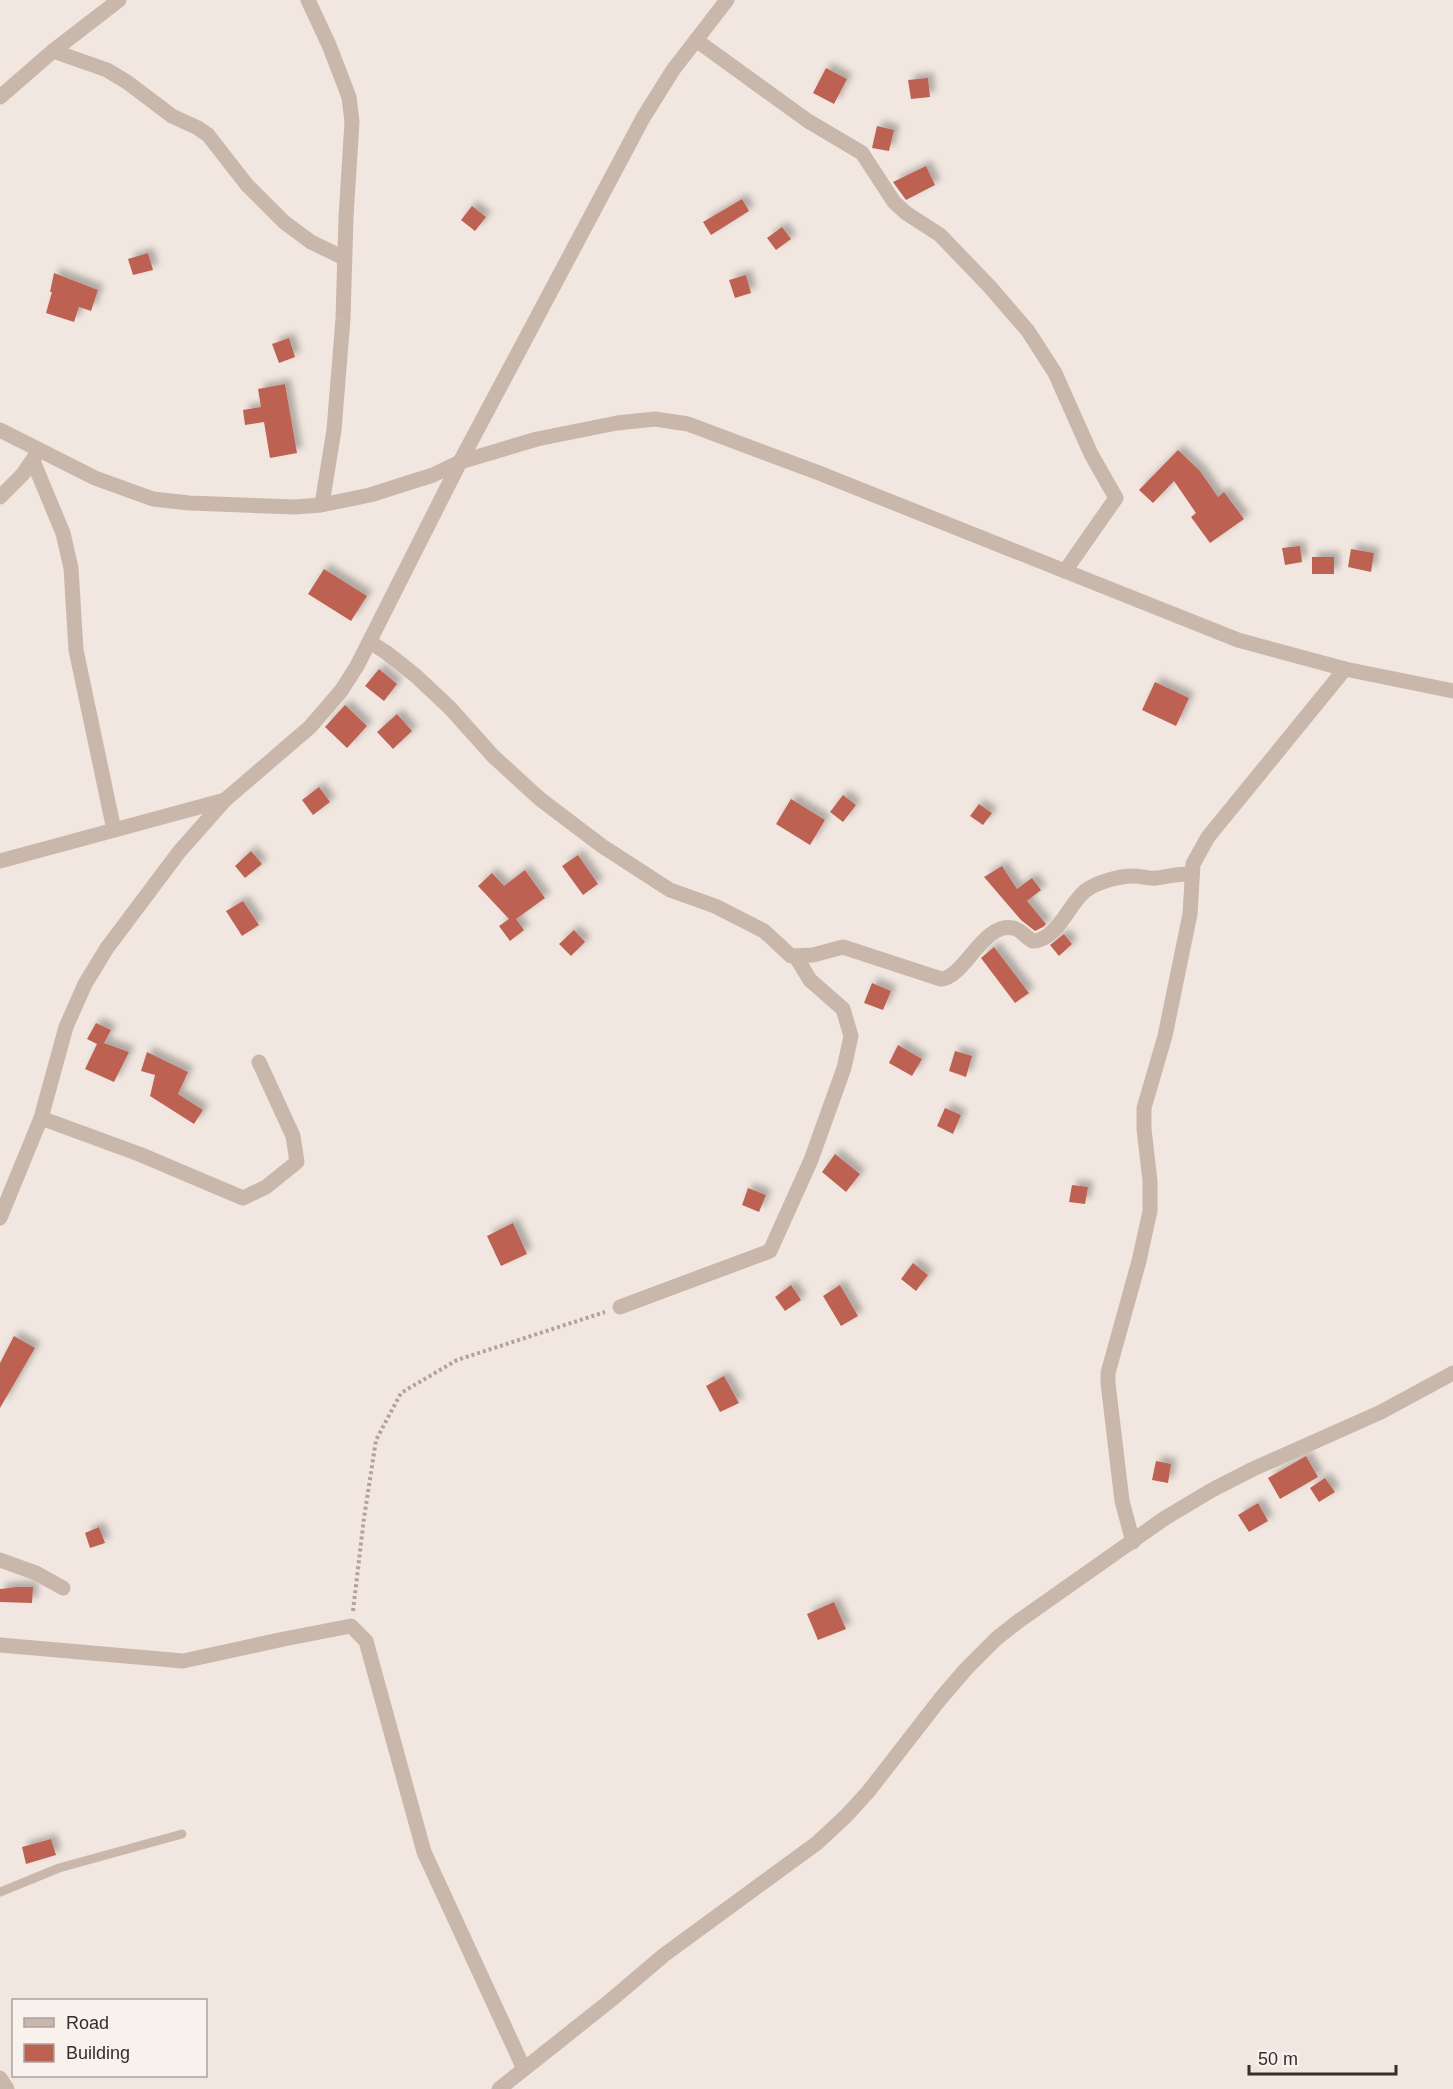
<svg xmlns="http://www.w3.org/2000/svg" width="1453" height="2089" font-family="Helvetica,sans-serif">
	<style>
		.building { fill: #bd6252; filter: url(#shadow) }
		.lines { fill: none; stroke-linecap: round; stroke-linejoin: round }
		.path { stroke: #b5a196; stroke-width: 4; stroke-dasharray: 3 3; stroke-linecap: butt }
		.lane { stroke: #c9b7ac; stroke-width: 9 }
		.street { stroke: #c9b7ac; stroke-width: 15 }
	</style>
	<defs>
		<filter id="shadow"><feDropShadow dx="5.5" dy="-5.5" stdDeviation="3" flood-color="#0004"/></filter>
	</defs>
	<rect width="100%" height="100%" fill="#f1e7e0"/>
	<g class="building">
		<polygon points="826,68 847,79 834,104 813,93"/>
		<polygon points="928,78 930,97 911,99 908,80"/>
		<polygon points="877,126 894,130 889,151 872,148"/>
		<polygon points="926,166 935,185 906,200 893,182"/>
		<polygon points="742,199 749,211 711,235 703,222"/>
		<polygon points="472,206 486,217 475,231 461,220"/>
		<polygon points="782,227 791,239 776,250 767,238"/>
		<polygon points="148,253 153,270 133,275 128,259"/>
		<polygon points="54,273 98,290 91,311 79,307 74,322 46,313 52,292 50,292"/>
		<polygon points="746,275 751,293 735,298 729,280"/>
		<polygon points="289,338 295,357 279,363 272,344"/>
		<polygon points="285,384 297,453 270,458 264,422 245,425 243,410 261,407 258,389"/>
		<polygon points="1178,450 1200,471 1218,497 1224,492 1244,519 1210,543 1191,517 1196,513 1174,481 1153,503 1139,490"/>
		<polygon points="1300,546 1302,562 1285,565 1282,548"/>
		<polygon points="1351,549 1374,553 1371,572 1348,567"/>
		<rect x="1312" y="557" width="22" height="17"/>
		<polygon points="324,569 367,596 351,621 308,594"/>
		<polygon points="379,669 397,684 384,701 365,686"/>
		<polygon points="1155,682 1189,698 1176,726 1142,710"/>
		<polygon points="345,705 367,726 347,748 325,727"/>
		<polygon points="397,714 412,731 393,749 377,732"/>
		<polygon points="319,787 330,802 313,815 302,800"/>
		<polygon points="843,795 856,805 843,822 830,812"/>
		<polygon points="791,799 825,820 810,845 776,824"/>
		<polygon points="979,804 992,813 983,825 970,816"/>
		<polygon points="251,851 262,864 245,878 235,866"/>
		<polygon points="578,855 598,884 583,895 562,866"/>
		<polygon points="1002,866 1017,889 1032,878 1041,890 1027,901 1046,924 1043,927 1035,931 1021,920 984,877"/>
		<polygon points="525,870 545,898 516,919 524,930 510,941 499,926 509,919 478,886 492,873 504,886"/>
		<polygon points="243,901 259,925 242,936 226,911"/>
		<polygon points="574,930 585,942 571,956 559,944"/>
		<polygon points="1064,934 1072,944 1059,956 1050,945"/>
		<polygon points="994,947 1029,993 1015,1003 981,958"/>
		<polygon points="872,983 891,991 883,1010 864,1003"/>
		<polygon points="96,1023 111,1030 104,1043 129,1052 114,1082 85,1069 97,1044 87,1039"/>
		<polygon points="898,1045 922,1059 912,1076 889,1063"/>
		<polygon points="955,1051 972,1056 966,1077 949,1071"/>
		<polygon points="147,1052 188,1072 178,1094 203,1110 194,1124 150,1096 155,1075 141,1071"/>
		<polygon points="945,1108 961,1115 953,1134 937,1126"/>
		<polygon points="835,1154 860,1174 846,1192 822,1172"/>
		<polygon points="1072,1185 1088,1187 1085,1204 1069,1202"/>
		<polygon points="748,1188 766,1195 759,1212 742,1205"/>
		<polygon points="513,1223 527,1254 501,1266 487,1236"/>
		<polygon points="913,1263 928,1275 916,1291 901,1279"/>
		<polygon points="791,1285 801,1300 785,1311 775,1297"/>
		<polygon points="840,1285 858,1316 841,1326 823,1296"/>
		<polygon points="14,1336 35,1348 0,1408 0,1363"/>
		<polygon points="724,1376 739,1403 720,1412 706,1386"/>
		<polygon points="1306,1456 1318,1477 1280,1499 1268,1478"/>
		<polygon points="1156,1461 1171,1464 1168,1483 1152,1480"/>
		<polygon points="1325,1478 1335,1492 1319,1502 1310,1488"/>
		<polygon points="1258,1503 1268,1521 1249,1532 1238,1515"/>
		<polygon points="99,1527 105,1543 90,1548 85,1533"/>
		<polygon points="17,1587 33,1587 32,1603 0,1602 0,1589"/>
		<polygon points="834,1602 846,1629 818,1640 807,1614"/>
		<polygon points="51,1839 56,1855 26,1864 22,1847"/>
	</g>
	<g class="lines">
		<polyline class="path" points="353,1611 364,1518 376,1440 401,1393 457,1360 605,1312"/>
		<polyline class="lane" points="0,1892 59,1868 182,1834"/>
		<g class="street">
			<polyline points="308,0 329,45 349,97 352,122 346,217 343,319 334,430 322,504"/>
			<polyline points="696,40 808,121 862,153 894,202 906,213 940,235 990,287 1028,331 1055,373 1091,454 1116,498 1065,571"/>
			<polyline points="53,51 107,70 127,82 172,116 198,128 208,135 247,185 284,222 311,242 344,258"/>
			<polyline points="0,97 53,51 119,0"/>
			<polyline points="0,430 95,478 153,499 189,503 295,507 321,505 370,495 433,475 460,462 537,439 617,423 655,419 688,424 819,473 1238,640 1345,669 1453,691"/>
			<polyline points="33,461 63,533 71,568 76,650 114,830"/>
			<polyline points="0,497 23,474 36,455"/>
			<path d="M 370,642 L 387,653 L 416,676 L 450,708 L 493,756 L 540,799 L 602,846 L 670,890 L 715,906 L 764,931 L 791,956 L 813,955 L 843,947 L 941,979 C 964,978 984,921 1013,928 C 1021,929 1026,938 1033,941 C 1057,940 1069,904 1085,891 C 1097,882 1119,876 1133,876 C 1141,876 1149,879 1156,878 C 1169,877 1179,872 1192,875"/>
			<polyline points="0,861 225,800"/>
			<polyline points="41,1118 139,1154 243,1198 266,1187 297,1162 293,1136 259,1062"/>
			<polyline points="0,1218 41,1118 66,1027 85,984 107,948 179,852 225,800 310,727 341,691 357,666 460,462 643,118 673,70 727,0"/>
			<polyline points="620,1307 770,1251 811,1160 844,1068 851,1036 843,1009 810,980 796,957"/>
			<polyline points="1133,1542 1122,1501 1108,1383 1108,1373 1139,1261 1150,1211 1150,1181 1144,1129 1144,1108 1165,1036 1190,914 1193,864 1208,837 1345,669"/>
			<polyline points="0,1560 36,1573 63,1588"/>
			<polyline points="0,1645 183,1661 284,1639 351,1626 366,1641 424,1852 524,2069"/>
			<polyline points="0,2078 7,2089"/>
			<polyline points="499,2089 611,2000 664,1955 817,1843 846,1816 868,1792 941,1698 966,1669 997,1638 1020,1620 1165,1518 1212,1490 1253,1469 1381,1412 1453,1373"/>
		</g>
	</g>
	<rect x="12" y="1999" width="195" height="78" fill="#f9f2ec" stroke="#aba39e" stroke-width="1.5"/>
	<rect x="24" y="2018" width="30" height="9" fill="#c9b7ac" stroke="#aba39e" stroke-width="1.5"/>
	<text x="66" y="2029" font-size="18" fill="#372d2a">Road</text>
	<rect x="24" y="2044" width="30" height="18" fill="#bd6252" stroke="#aba39e" stroke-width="1.5"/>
	<text x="66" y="2059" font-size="18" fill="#372d2a">Building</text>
	<path d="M1249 2065v9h147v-9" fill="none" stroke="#372d2a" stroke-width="3"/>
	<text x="1258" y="2065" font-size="18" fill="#372d2a" stroke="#f9f2ec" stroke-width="4.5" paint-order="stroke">50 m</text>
</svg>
